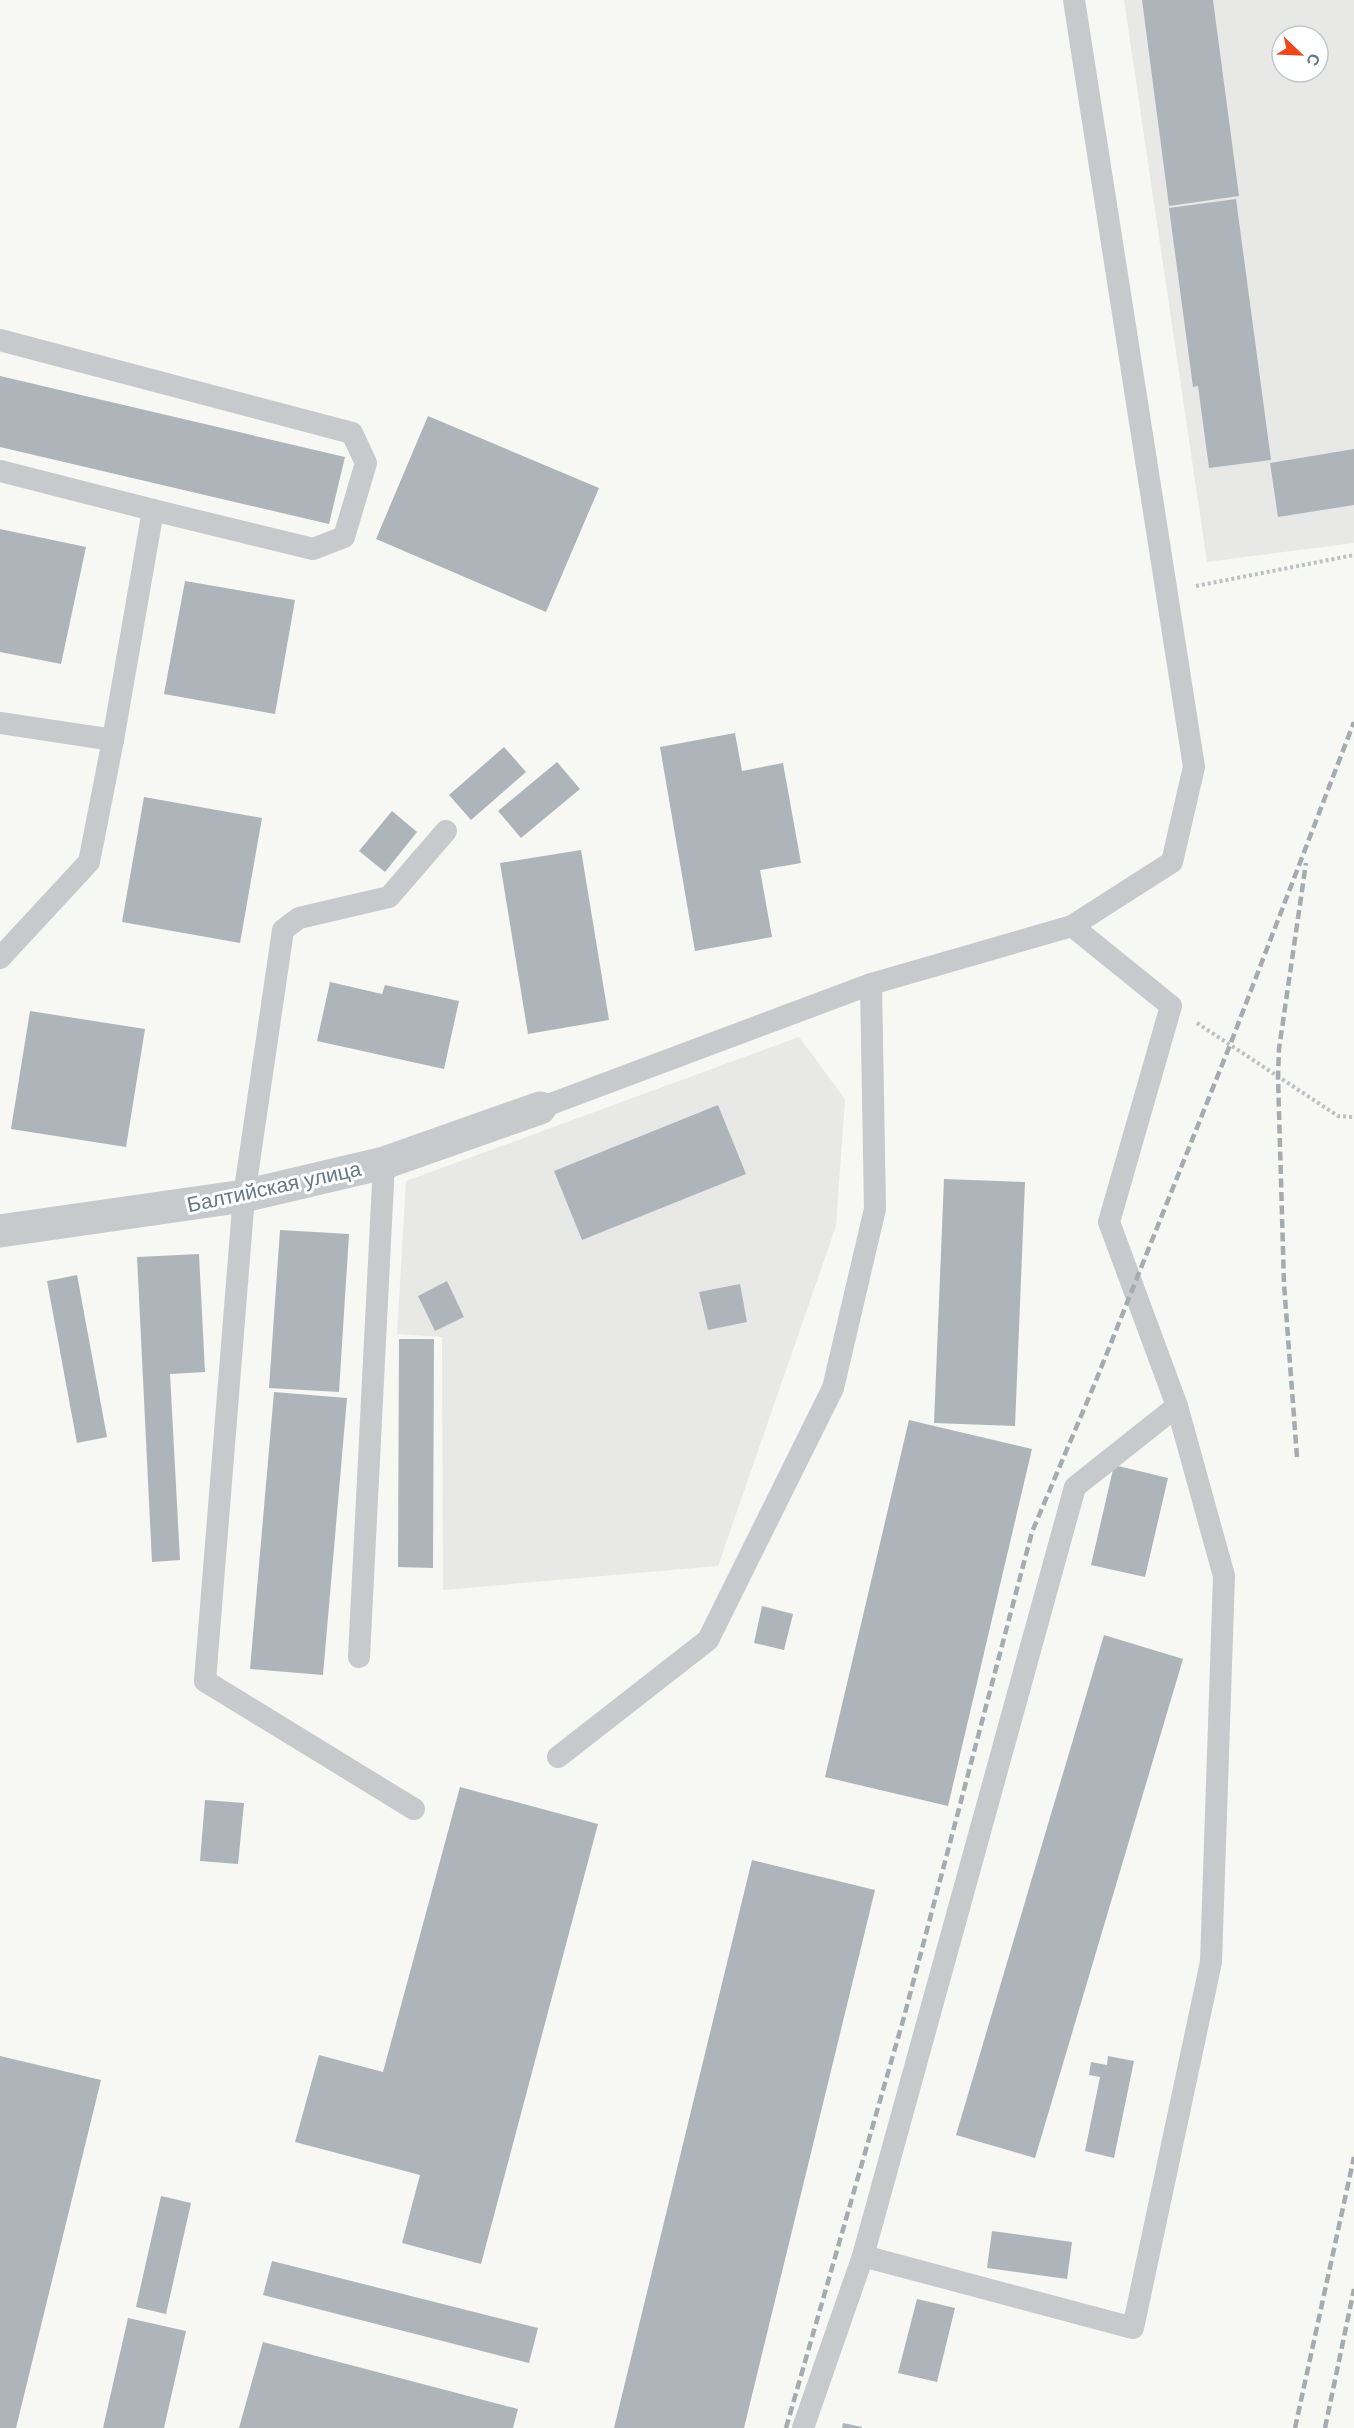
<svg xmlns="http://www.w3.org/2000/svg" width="1354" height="2428" font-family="'DM Sans',sans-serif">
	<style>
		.built { fill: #e8e8e7; fill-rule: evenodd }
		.building { fill: #adb5bb }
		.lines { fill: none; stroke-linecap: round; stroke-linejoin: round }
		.path { stroke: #bdc0c2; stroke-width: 4; stroke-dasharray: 3 3; stroke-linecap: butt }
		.lane { stroke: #c6cacd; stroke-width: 22 }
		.street { stroke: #c6cacd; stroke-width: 33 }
		.rail { stroke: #a4abb1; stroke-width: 4.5; stroke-dasharray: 9 4.5; stroke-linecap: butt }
		.labels { text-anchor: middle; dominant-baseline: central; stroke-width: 6; stroke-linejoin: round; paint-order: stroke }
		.street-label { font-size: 21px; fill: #647887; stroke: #fff }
	</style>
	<rect width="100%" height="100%" fill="#f7f7f3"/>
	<g class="built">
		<path d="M 1124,0 L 1354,0 L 1354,543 L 1207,562 ZM 1282,36 L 1318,36 L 1318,72 L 1282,72 Z"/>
		<polygon points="799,1037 845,1099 836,1226 718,1566 443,1590 442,1337 397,1334 406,1181"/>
	</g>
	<g class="building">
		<polygon points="1142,0 1213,0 1239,196 1169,206"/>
		<polygon points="1236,199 1271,460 1209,468 1198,386 1193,387 1169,208"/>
		<polygon points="0,376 345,457 329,524 0,447"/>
		<polygon points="428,416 599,488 546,612 376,539"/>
		<polygon points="1354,449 1354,505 1278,517 1270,463"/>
		<polygon points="0,529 86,547 61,664 0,652"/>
		<polygon points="185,581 295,600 275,714 164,694"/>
		<polygon points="735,733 742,771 783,763 801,863 760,870 772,937 695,951 660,747"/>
		<polygon points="504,747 526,772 471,820 449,795"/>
		<polygon points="557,762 580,789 521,838 498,811"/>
		<polygon points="144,797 262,818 240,943 122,922"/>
		<polygon points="392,811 417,832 385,872 359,851"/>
		<polygon points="581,850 609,1020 528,1034 500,863"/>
		<polygon points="330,982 382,994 385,985 459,1001 444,1069 317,1041"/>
		<polygon points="30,1011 145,1029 126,1147 11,1129"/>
		<polygon points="718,1105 746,1174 582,1240 554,1171"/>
		<polygon points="944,1179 1025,1182 1015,1426 934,1423"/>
		<polygon points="280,1230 349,1234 339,1392 269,1388"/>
		<polygon points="199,1254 205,1372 170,1374 180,1560 152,1562 137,1257"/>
		<polygon points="77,1275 107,1437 77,1443 47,1281"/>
		<polygon points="447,1281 464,1317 435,1331 418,1296"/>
		<polygon points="740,1284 747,1322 708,1330 699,1292"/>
		<polygon points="399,1339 434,1339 433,1568 398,1567"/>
		<polygon points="274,1392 347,1398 323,1675 250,1669"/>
		<polygon points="909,1420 1032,1449 948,1806 825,1777"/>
		<polygon points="1114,1465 1168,1478 1145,1577 1091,1565"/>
		<polygon points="762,1606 793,1614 784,1650 754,1643"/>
		<polygon points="1104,1635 1183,1659 1035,2158 956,2135"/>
		<polygon points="460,1787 598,1824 481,2264 402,2243 420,2175 295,2142 319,2055 383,2072"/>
		<polygon points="205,1800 244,1803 238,1864 200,1861"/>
		<polygon points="752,1860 875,1890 744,2428 614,2428"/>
		<polygon points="0,2056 101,2080 16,2428 0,2428"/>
		<polygon points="1108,2056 1134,2061 1114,2158 1085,2151 1100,2077 1089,2075 1091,2062 1107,2065"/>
		<polygon points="161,2196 191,2203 166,2314 136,2307"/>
		<polygon points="992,2231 1072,2242 1067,2279 987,2268"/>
		<polygon points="272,2261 538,2328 529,2363 263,2295"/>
		<polygon points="917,2299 955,2308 937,2382 898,2373"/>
		<polygon points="128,2318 186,2331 164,2428 103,2428"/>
		<polygon points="263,2342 518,2409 513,2428 239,2428"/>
		<polygon points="843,2423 862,2427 862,2428 842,2428"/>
	</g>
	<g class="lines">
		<g class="path">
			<polyline points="1196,586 1354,555"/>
			<polyline points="1197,1023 1338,1116 1354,1117"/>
		</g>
		<g class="lane">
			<polyline points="0,340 352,433 366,463 344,537 313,549 153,510"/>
			<polyline points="0,471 153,510 113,740 89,862 0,958"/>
			<polyline points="0,723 113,740"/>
			<polyline points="1072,926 1172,862 1194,767 1074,0"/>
			<polyline points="540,1108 871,984 1072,926 1171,1006 1109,1222 1177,1406 1224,1576 1211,1962 1133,2328 863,2256"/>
			<polyline points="359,1657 384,1163"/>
			<polyline points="558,1757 708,1640 833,1388 875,1209 871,984"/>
			<polyline points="414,1809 205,1681 244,1196 283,930 299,918 389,897 446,831"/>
			<polyline points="803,2428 863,2256 1075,1487 1177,1406"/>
		</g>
		<polyline class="street" points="0,1231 244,1196 384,1163 540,1108"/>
		<g class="rail">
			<polyline points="1297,1457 1284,1284 1278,1077 1279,1049 1306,863"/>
			<polyline points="786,2428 904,2017 1032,1532 1095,1383 1230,1045 1354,722"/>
			<polyline points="1295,2428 1354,2157"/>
			<polyline points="1325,2428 1354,2289"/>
		</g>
	</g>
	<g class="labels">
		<g class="street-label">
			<text transform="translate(274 1187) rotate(-12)">Балтийская улица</text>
		</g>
	</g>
	<g transform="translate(1300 54) rotate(113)"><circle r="28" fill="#ffffff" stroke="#c1c9cf" stroke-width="1.5"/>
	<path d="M0-4.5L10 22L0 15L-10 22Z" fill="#ef461b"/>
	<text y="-9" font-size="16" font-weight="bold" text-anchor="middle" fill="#647887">С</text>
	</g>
</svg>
